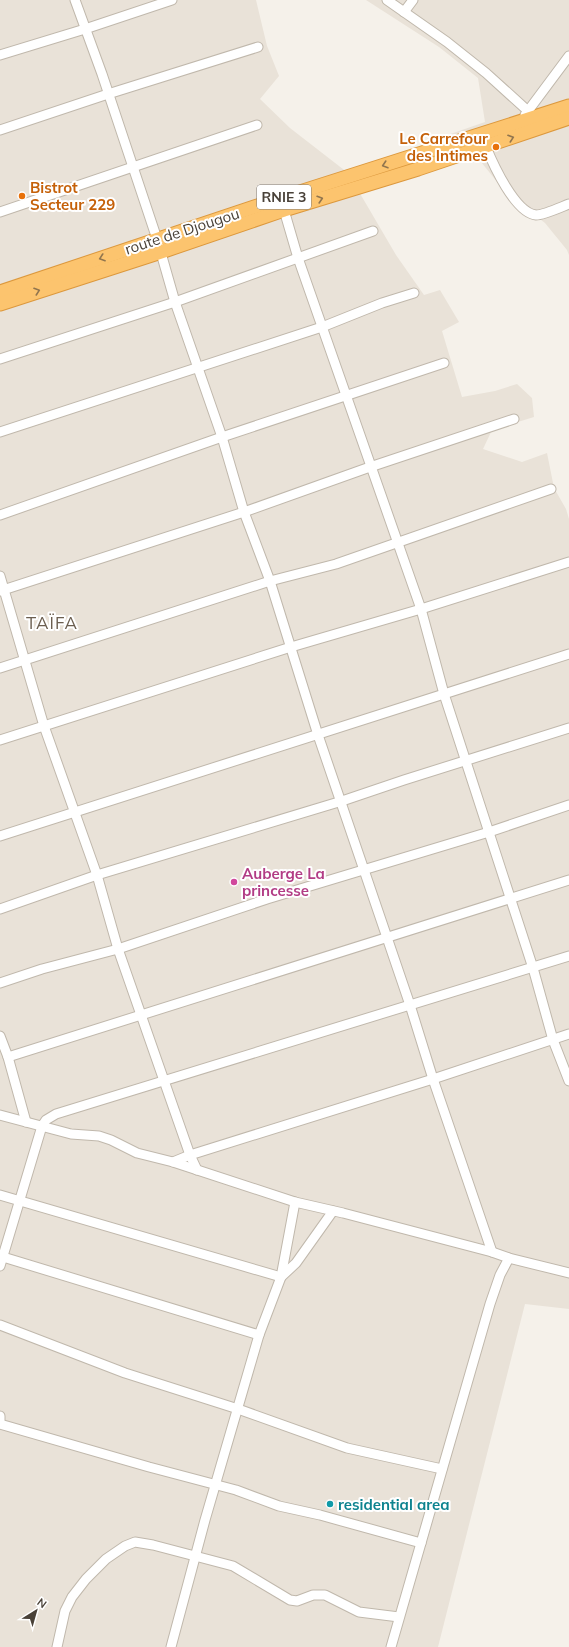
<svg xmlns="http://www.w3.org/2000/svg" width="569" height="1647" font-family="Mulish,sans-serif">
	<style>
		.residential { fill: #e9e2d8 }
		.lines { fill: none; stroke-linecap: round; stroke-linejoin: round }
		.minor-casing { stroke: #c0b8ac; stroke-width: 11 }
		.highway-casing { stroke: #dc983d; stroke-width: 15 }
		.minor { stroke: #fff; stroke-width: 9 }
		.highway { stroke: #fcc46e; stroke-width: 13 }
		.oneway { stroke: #91754e }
		.food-dot { fill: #e8710a; stroke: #fff; stroke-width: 1.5 }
		.hotel-dot { fill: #d1479c; stroke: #fff; stroke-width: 1.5 }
		.culture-dot { fill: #0f9aa8; stroke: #fff; stroke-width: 1.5 }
		.labels { text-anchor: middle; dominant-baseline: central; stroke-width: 4; stroke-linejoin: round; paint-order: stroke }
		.shield { fill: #fff; stroke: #807a74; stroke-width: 1 }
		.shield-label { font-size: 14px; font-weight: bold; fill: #494138 }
		.food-label { font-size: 15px; font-weight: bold; fill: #c56008; stroke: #fff; text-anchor: end }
		.street-label { font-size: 15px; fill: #494138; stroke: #fff }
		.hotel-label { font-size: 15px; font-weight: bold; fill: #b23c85; stroke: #fff; text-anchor: start }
		.culture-label { font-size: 15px; font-weight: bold; fill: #0d838f; stroke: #fff; text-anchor: start }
		.quarter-label { font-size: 17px; letter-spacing: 1px; fill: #6b5e4f; stroke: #fff }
	</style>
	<rect width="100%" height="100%" fill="#f5f1ea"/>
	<g class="residential">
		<polygon points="0,0 256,0 267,46 279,76 260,99 290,128 348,173 396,255 424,295 440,290 459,322 442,331 462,397 495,391 517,384 532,398 534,417 492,430 483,449 522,462 547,453 554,488 566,509 569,519 569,1309 525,1304 438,1647 0,1647"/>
		<polygon points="366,0 569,0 569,105 443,145 439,138 485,122 478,78 439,47"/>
		<polygon points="569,118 569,255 567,250 545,223 506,193 473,152"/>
	</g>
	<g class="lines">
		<defs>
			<g id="minor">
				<polyline points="75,0 102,74 157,239 175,302 222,437 244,512 270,581 318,735 410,1005 433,1079 492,1252"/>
				<polyline points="387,0 447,42 486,73 528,111"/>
				<polyline points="404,12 413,0"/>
				<polyline points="0,55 85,29 172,0"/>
				<polyline points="525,115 569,56"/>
				<polyline points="0,130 108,94 258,47"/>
				<path d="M 486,147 C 493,164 515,213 536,215 C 544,215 561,207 569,204"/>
				<polyline points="284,210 298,258 421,609 444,694 533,968 553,1040 569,1081"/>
				<polyline points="0,212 257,125"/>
				<polyline points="0,359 175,302 373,231"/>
				<polyline points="0,432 322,327 382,303 414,293"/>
				<polyline points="0,515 222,437 444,363"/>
				<polyline points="0,576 44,726 97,875 118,949 190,1155 197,1170"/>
				<polyline points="0,591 244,512 370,467 514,419"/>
				<polyline points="0,668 270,581 336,564 551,489"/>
				<polyline points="0,740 291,647 421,609 569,562"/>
				<polyline points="0,836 569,654"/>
				<polyline points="0,909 97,875 342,801 404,780 569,728"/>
				<polyline points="0,983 42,969 118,949 267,899 489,832 569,805"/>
				<polyline points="0,1036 8,1057 26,1122"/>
				<polyline points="8,1057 569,880"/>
				<polyline points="0,1115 71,1134 99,1136 111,1140 137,1153 173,1162 295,1202 343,1213 492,1252 509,1258 569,1273"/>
				<polyline points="173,1162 190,1155 433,1079 569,1034"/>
				<polyline points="0,1195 281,1277 296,1263 333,1211"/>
				<polyline points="3,1257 259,1335"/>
				<polyline points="0,1266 42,1126 46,1120 56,1114 569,956"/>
				<polyline points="0,1325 125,1373 238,1409 347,1448 442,1469"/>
				<polyline points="0,1416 0,1424 149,1467 236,1490 279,1506 320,1515 421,1543"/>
				<polyline points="57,1647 65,1611 72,1597 86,1579 106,1559 125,1546 135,1542 153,1545 233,1566 290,1600 297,1601 313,1595 325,1595 359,1612 399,1617"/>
				<polyline points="171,1647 205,1520 259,1335 281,1277 295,1202"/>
				<polyline points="391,1647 490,1304 500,1275 509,1258"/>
			</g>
			<g id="highway">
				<polyline points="0,292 284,197 569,106"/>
				<polyline points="0,304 161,252 284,210 418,169 569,118"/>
			</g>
		</defs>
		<use href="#minor" class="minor-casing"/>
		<use href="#highway" class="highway-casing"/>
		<use href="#minor" class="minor"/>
		<use href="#highway" class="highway"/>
	</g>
	<defs><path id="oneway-chevron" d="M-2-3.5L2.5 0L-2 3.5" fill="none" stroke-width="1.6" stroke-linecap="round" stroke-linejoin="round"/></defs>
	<g class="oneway">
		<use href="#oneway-chevron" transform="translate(511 138) rotate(-19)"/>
		<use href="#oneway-chevron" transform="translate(385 165) rotate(162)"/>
		<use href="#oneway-chevron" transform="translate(320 199) rotate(-17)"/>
		<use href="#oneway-chevron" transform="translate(102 258) rotate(161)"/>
		<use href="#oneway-chevron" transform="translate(37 291) rotate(-19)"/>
	</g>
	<g class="food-dot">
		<circle cx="496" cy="147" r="4"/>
		<circle cx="22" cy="196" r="4"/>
	</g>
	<circle class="hotel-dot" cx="234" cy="882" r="4"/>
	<circle class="culture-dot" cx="330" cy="1504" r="4"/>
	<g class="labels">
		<rect class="shield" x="257" y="185" width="54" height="24" rx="3"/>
		<g class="shield-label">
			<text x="284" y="197">RNIE 3</text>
		</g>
		<g class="food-label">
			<text x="488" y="138">Le Carrefour<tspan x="488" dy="17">des Intimes</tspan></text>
			<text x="30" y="187" text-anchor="start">Bistrot<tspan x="30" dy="17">Secteur 229</tspan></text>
		</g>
		<g class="street-label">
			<text transform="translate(182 231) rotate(-18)">route de Djougou</text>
		</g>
		<g class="hotel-label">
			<text x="242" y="873">Auberge La<tspan x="242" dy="17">princesse</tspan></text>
		</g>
		<g class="culture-label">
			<text x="338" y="1504">residential area</text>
		</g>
		<g class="quarter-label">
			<text x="52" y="622">TAÏFA</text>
		</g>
	</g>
	<g transform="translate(36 1611) rotate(37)" stroke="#ffffff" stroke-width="3" paint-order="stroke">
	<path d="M0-3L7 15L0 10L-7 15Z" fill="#494138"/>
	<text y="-6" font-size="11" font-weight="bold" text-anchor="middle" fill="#494138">N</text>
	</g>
</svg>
